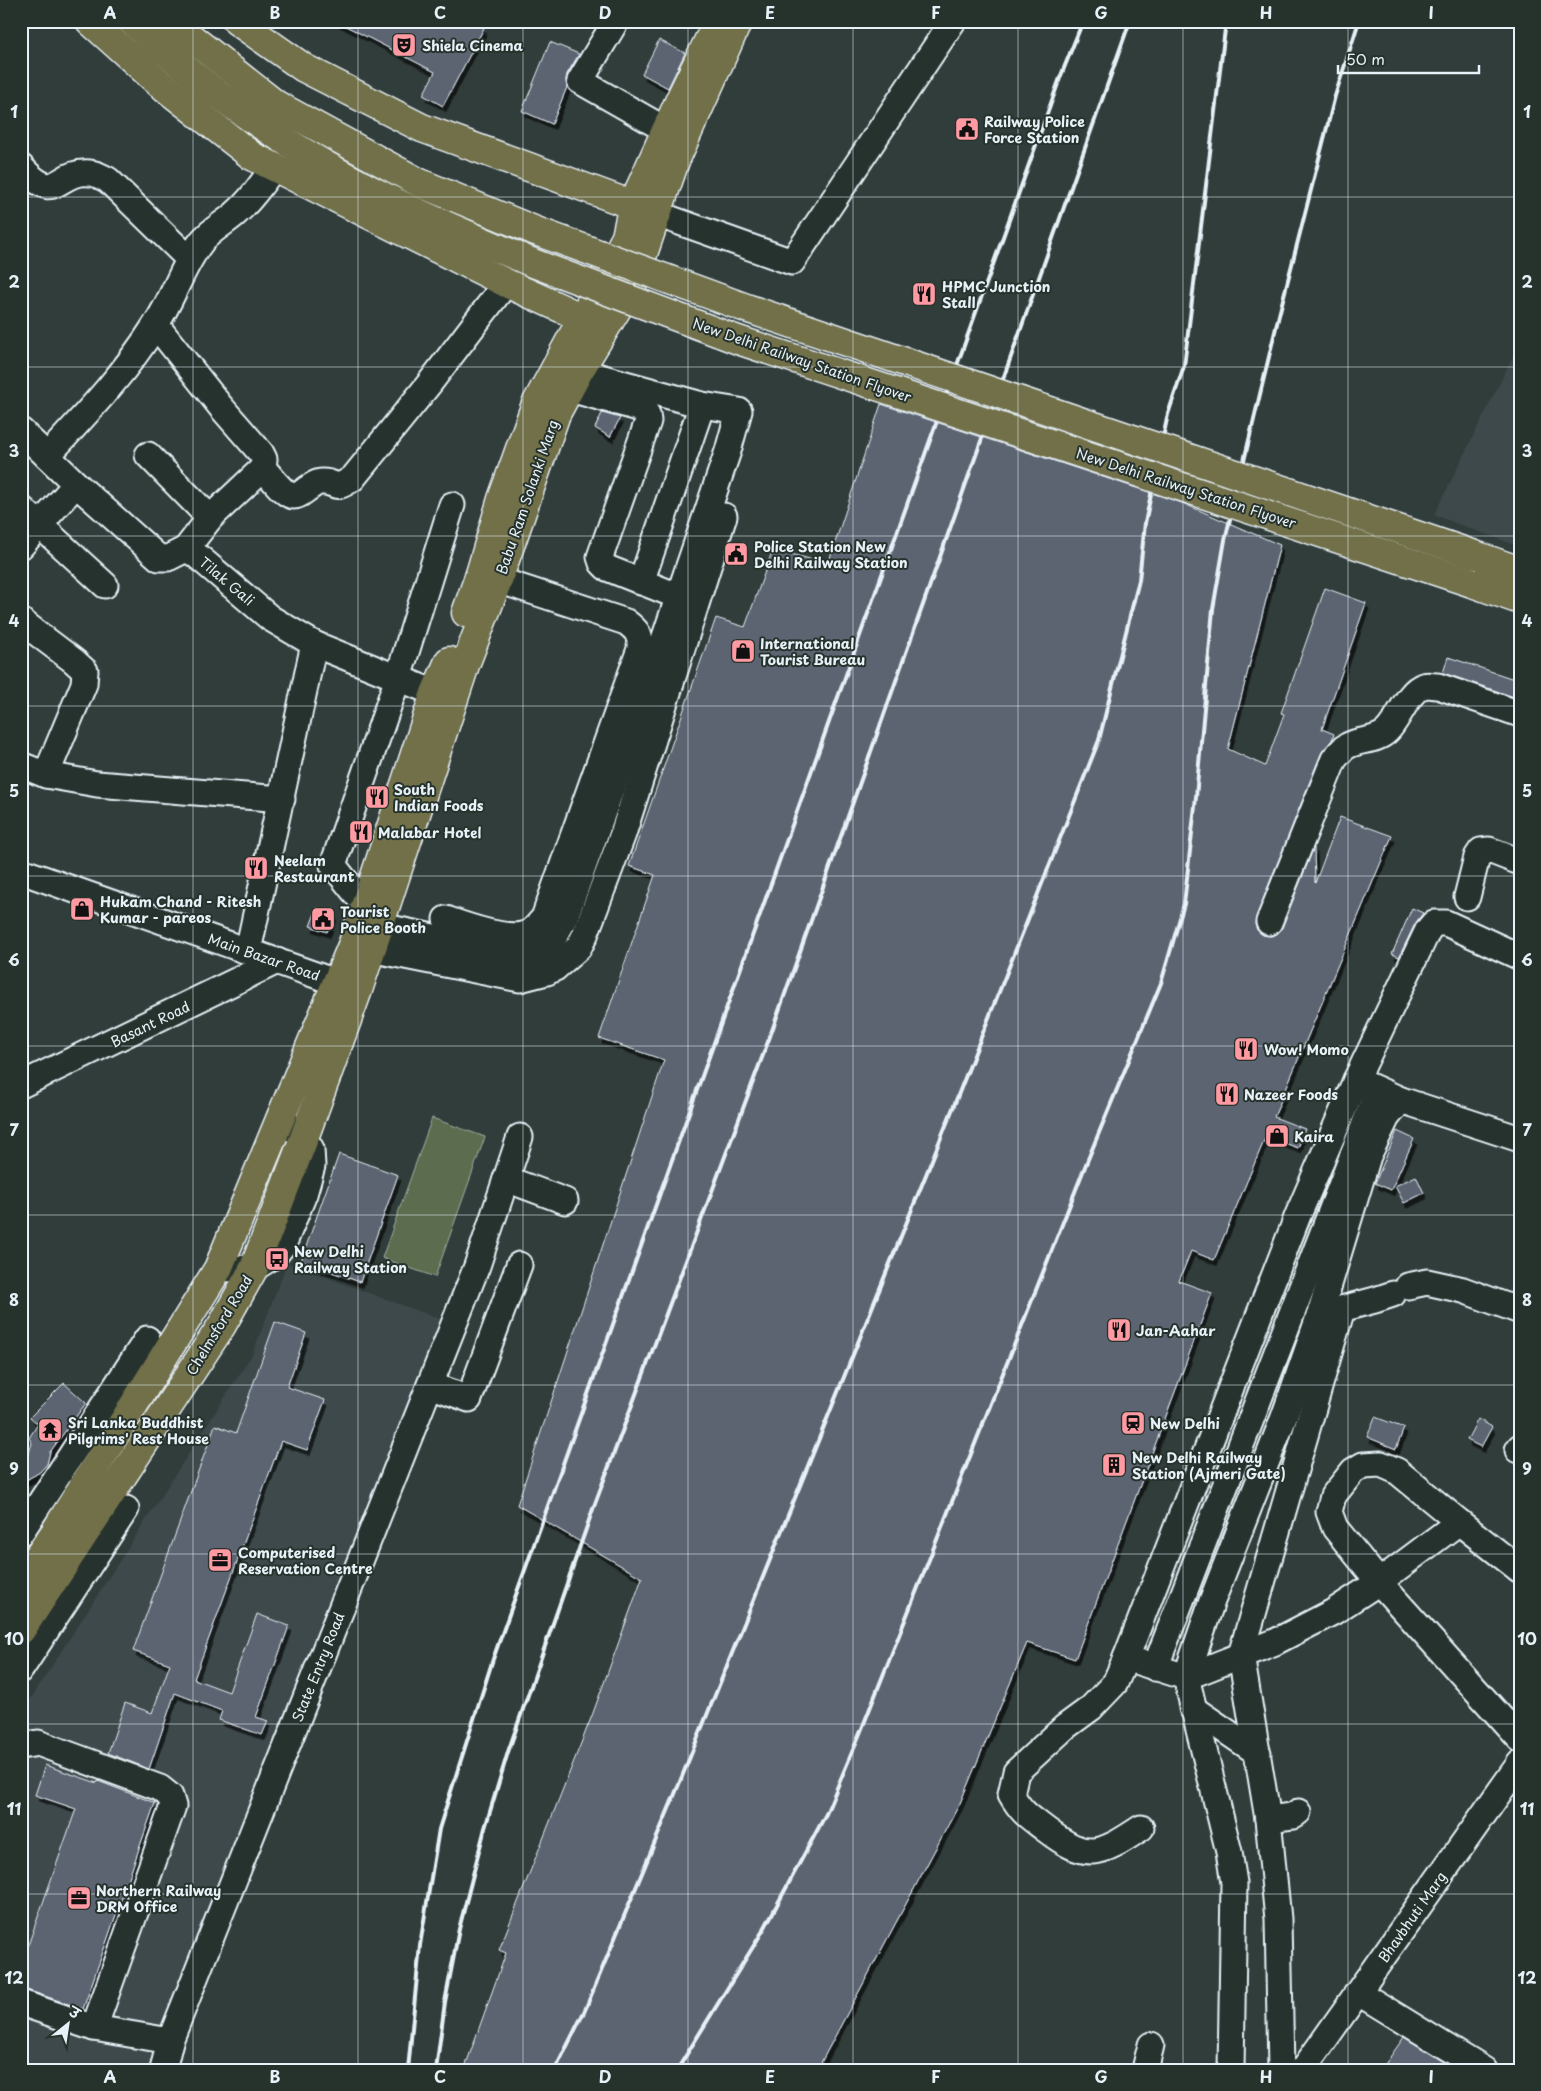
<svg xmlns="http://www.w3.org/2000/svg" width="1541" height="2091" font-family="'Playpen Sans','Playpen Sans Deva',sans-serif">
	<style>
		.built { fill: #3e494b }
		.green { fill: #5c6c4f; stroke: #a2aea4 }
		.building { fill: #5b6471; stroke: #e8f1f8; filter: url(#shadow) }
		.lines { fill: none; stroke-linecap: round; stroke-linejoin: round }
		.minor-casing { stroke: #e8f1f8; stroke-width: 29 }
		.major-casing { stroke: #e8f1f8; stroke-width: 31 }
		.minor { stroke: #26332d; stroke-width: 25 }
		.major { stroke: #71704a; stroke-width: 28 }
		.rail { stroke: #e8f1f8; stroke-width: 4 }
		.major-bridge-casing { stroke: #e8f1f8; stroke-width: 31; stroke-linecap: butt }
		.major-bridge { stroke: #71704a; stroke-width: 28 }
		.grid { fill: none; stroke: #e8f1f8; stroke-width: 1; stroke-opacity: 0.55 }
		.labels { text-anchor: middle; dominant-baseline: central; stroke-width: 4; stroke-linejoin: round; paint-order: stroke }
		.poi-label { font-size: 14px; font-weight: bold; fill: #e8f1f8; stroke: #26332d; text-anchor: start }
		.street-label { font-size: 14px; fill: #e8f1f8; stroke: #26332d }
		.neatline { fill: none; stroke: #e8f1f8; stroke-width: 2 }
		.grid-label { font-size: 16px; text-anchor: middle; font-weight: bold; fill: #e8f1f8 }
	</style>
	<defs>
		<filter id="shadow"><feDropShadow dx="3" dy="5.5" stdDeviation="0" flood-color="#0009"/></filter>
	</defs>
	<rect width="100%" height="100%" fill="#313d3b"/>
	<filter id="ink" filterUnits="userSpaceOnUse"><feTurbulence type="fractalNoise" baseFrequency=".02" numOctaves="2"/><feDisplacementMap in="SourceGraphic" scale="10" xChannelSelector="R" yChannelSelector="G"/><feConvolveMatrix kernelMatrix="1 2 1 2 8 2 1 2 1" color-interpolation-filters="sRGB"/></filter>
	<g filter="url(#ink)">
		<g class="built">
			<polygon points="1520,342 1520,547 1434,515"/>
			<polygon points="287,1263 451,1323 165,2070 21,2070 21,1714 252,1355"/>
		</g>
		<polygon class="green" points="432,1118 485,1137 435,1277 382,1258"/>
		<g class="building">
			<polygon points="336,21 471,21 484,28 443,106 423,95 435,72"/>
			<polygon points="659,40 685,53 668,88 642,74"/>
			<polygon points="550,42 579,54 567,74 566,80 567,87 552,124 522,111"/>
			<polygon points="881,404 1182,503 1280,545 1228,749 1265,766 1284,714 1281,713 1325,588 1366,603 1322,729 1334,734 1332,740 1321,754 1256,917 1255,924 1257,930 1263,935 1271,936 1277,934 1282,928 1314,847 1315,883 1340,817 1392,836 1274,1117 1305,1129 1298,1148 1266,1136 1214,1260 1191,1251 1179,1281 1212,1293 1075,1659 1027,1643 960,1803 817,2070 464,2070 506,1953 499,1950 593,1713 642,1578 517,1505 664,1060 599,1038 655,875 629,866 716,618 745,627 773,549 828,564"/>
			<polygon points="602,413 620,418 610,437 595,428"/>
			<polygon points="1448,657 1520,681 1520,699 1443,673"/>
			<polygon points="317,908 334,915 327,932 310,926"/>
			<polygon points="1412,908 1423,913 1415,924 1399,957 1392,954"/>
			<polygon points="1397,1131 1414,1139 1391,1190 1375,1183"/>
			<polygon points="339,1154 398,1175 360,1282 301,1261"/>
			<polygon points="1416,1176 1424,1193 1404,1203 1395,1186"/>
			<polygon points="275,1322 306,1333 287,1387 325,1400 307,1450 281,1441 194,1679 229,1692 257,1614 289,1626 256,1717 268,1721 262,1735 219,1720 222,1711 175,1693 149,1769 108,1753 125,1703 152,1713 170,1664 133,1651 215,1425 236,1433"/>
			<polygon points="64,1383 86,1403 50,1452 47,1464 40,1472 21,1483 21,1458 29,1453 32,1443 29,1438 38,1424 30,1417"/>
			<polygon points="1375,1417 1404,1428 1396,1449 1367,1437"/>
			<polygon points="1478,1419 1492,1427 1481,1447 1467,1440"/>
			<polygon points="45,1765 97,1783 98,1781 155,1803 83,2009 21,1988 21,1950 26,1951 76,1809 35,1795"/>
			<polygon points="1404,2037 1444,2062 1438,2070 1381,2070"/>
		</g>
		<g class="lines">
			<defs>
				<g id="minor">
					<polyline points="616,21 580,81 666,130"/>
					<path d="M 21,167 C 59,207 54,170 90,173 C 96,173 102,177 108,180 L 189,259"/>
					<polyline points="657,214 792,262 953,21"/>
					<path d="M 156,325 L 221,407 L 261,453 L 264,459 L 263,468 C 270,475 285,497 294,496 C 299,496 303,492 307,489 C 312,486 316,482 321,482 C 338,481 332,493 353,478 L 429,384 L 506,283"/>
					<polyline points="570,389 642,409 647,414 648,421 600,557 602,563 607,568 695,603"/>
					<polyline points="21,431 76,484 159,558 168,558 186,549 195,554 270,618 314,644 435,693"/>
					<polyline points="148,455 210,518"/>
					<path d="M 47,456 C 86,414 126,372 156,324 C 174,297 182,266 202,241 C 211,230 225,223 235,214 C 250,201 262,184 274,167"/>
					<polyline points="21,508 105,585"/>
					<polyline points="21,546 76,484"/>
					<polyline points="186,549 210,518 263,468"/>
					<polyline points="641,582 702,405"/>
					<polyline points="21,621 74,661 85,671 84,684 46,775"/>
					<polyline points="21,765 46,775 97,784 282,799"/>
					<polyline points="21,871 338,983"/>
					<polyline points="1467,897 1477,857 1481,851 1489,850 1520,862"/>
					<polyline points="365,905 333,865 398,678 452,505"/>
					<path d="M 446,919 C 466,926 511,943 530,932 C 535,929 540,922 544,918 L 640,649 C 641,635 637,630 626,622 L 498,580"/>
					<path d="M 1269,922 L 1334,759 C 1337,756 1341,751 1344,748 C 1357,738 1375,743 1387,731 C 1399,719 1408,691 1423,686 C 1427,684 1433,686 1438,686 L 1520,714"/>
					<path d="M 380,926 L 520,955 C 547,954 553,940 565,917 L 649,684 L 728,451 L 739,411 L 702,405 L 560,366"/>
					<polyline points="353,943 370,949 520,979 547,972 555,968 579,947 585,935 623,834 724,516"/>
					<polyline points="248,951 314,644"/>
					<polyline points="1356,1080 1428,930 1434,923 1446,923 1520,957"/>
					<polyline points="21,1085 277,961"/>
					<polyline points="1520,1139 1401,1100 1356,1080 1298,1215 1126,1658 1186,1677 1275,1642 1333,1612 1379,1582 1459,1522 1520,1570"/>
					<polyline points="506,1179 565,1201"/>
					<polyline points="218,1269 254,1268 275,1255 283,1245 304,1194 312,1166 311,1149 304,1138 280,1117"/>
					<polyline points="1408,1286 1427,1282 1463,1290 1520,1311"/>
					<polyline points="1326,1313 1375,1300 1393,1294"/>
					<polyline points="430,1385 469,1399 519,1265"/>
					<polyline points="1518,1450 1520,1447"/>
					<polyline points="1459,1522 1397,1471 1381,1464 1363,1465 1353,1471 1333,1496 1329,1512 1335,1528 1379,1582 1520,1739"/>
					<polyline points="21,1532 147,1339"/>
					<path d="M 1126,1658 L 1115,1683 L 1091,1708 L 1065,1727 L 1016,1772 L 1011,1794 C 1022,1813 1028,1816 1045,1829 C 1087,1861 1099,1856 1141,1828"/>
					<polyline points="1155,1668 1378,1090"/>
					<polyline points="21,1669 126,1509"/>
					<polyline points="1192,1708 1258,1753"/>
					<polyline points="21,1746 38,1743 160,1788 170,1796 173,1806 94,2028"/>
					<polyline points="1268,1819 1293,1816 1298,1812"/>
					<polyline points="1359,1993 1484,2070"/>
					<polyline points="21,2003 94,2028 170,2041"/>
					<polyline points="163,2070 170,2041 477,1266 520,1137"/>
					<polyline points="1145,2070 1151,2045"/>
					<polyline points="1231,2070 1234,1883 1229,1852 1186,1677 1212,1601 1284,1417 1320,1314 1368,1156 1387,1117 1401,1100"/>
					<polyline points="1281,2070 1278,1919 1268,1819 1241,1655 1342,1309"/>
					<polyline points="1303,2070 1520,1763"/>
				</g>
				<g id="major">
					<polyline points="90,21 158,82 252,156 506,283 600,326"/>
					<path d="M 132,21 C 214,100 311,163 414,211 C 453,229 493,246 533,263"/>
					<polyline points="170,21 275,104 420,183 536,231"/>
					<polyline points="237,21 304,68 422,128 649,211"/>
					<polyline points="1475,555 1520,571"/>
					<polyline points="1472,583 1520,600"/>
					<polyline points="466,613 480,574 502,499 536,404 626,237 633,204 681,97 718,21"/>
					<polyline points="21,1582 55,1532 218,1269 353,943 435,693 449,661"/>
					<polyline points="21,1630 222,1325 254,1268 304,1138 358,990 465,665 498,580 556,414 579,371 633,283 675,161 738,21"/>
				</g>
			</defs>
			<use href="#minor" class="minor-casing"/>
			<use href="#major" class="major-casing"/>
			<use href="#minor" class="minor"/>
			<use href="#major" class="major"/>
			<g class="rail">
				<polyline points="408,2070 420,1945 439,1829 493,1659 1060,78 1083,21"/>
				<polyline points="436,2070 445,2002 459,1929 485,1828 508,1752 593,1509 769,1039 1130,21"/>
				<polyline points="555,2070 585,2010 677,1789 953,1108 1099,740 1139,580 1145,523 1168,414 1184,366 1226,21"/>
				<polyline points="677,2070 764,1929 826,1814 861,1731 1086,1164 1161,983 1184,904 1196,797 1213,609 1225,540 1279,315 1335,96 1359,21"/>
			</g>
			<defs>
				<g id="major-bridge">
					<polyline points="536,231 749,309 1475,555"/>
					<polyline points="533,263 738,340 1472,583"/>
				</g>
			</defs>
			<use href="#major-bridge" class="major-bridge-casing"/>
			<use href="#major-bridge" class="major-bridge"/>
		</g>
	</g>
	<path class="grid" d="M 193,21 L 193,2070M 358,21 L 358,2070M 523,21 L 523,2070M 688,21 L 688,2070M 853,21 L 853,2070M 1018,21 L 1018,2070M 1183,21 L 1183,2070M 1348,21 L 1348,2070M 21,197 L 1520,197M 21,367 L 1520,367M 21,536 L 1520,536M 21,706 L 1520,706M 21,876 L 1520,876M 21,1046 L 1520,1046M 21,1215 L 1520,1215M 21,1385 L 1520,1385M 21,1554 L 1520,1554M 21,1724 L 1520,1724M 21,1894 L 1520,1894"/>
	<defs>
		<symbol id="theatre-square" viewBox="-11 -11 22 22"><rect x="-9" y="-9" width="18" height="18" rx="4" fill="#ff9aa2" stroke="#26332d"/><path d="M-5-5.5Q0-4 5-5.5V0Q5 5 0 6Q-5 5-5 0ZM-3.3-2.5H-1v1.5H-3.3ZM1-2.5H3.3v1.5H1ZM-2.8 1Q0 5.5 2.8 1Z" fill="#111"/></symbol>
		<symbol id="civic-square" viewBox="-11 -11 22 22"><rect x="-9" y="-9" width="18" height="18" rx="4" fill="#ff9aa2" stroke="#26332d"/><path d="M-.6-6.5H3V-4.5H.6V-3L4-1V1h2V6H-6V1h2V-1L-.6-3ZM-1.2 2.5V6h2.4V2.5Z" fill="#111"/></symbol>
		<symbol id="restaurant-square" viewBox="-11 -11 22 22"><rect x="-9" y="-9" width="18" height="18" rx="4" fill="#ff9aa2" stroke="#26332d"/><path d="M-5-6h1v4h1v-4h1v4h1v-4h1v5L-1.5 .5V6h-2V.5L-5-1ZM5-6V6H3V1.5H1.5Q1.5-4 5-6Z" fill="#111"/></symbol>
		<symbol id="shop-square" viewBox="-11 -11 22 22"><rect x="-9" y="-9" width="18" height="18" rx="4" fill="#ff9aa2" stroke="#26332d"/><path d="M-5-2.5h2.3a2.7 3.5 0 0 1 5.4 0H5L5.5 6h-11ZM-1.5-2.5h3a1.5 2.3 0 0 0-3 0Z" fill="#111"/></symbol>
		<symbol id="bus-square" viewBox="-11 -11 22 22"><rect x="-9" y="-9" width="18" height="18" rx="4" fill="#ff9aa2" stroke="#26332d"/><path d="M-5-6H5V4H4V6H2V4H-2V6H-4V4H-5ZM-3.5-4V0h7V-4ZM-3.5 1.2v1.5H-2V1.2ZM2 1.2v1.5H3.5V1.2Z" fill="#111"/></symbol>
		<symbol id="station-square" viewBox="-11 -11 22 22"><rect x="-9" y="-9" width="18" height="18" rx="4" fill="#ff9aa2" stroke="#26332d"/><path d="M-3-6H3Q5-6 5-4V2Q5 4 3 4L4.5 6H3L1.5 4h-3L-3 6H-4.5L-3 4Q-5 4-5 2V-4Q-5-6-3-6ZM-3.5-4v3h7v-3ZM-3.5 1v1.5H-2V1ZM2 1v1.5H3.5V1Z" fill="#111"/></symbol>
		<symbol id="temple-square" viewBox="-11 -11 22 22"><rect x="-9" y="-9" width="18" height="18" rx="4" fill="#ff9aa2" stroke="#26332d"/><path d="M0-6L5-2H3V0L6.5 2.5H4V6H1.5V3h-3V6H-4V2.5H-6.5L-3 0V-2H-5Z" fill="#111"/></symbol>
		<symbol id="building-square" viewBox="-11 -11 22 22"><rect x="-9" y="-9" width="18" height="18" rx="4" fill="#ff9aa2" stroke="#26332d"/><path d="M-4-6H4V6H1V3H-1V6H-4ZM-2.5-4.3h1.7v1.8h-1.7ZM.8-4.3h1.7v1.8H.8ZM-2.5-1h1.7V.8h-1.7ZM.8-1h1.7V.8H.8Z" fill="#111"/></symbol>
		<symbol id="office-square" viewBox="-11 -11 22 22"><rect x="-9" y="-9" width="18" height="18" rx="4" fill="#ff9aa2" stroke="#26332d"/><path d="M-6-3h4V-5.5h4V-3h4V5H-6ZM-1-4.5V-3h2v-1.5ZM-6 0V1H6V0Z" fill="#111"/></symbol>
	</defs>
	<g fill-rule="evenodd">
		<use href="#theatre-square" x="390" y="31" width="28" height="28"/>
		<use href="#civic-square" x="953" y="115" width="28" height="28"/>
		<use href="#restaurant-square" x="910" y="280" width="28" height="28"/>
		<use href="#civic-square" x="722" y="540" width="28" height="28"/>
		<use href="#shop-square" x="729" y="637" width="28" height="28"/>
		<use href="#restaurant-square" x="363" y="783" width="28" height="28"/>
		<use href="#restaurant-square" x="347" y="818" width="28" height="28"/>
		<use href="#restaurant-square" x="242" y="854" width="28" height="28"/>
		<use href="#shop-square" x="68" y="895" width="28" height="28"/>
		<use href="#civic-square" x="309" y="905" width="28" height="28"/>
		<use href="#restaurant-square" x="1232" y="1035" width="28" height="28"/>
		<use href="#restaurant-square" x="1213" y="1080" width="28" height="28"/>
		<use href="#shop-square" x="1263" y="1122" width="28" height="28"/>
		<use href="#bus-square" x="263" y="1245" width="28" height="28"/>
		<use href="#restaurant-square" x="1105" y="1316" width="28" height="28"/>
		<use href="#station-square" x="1119" y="1409" width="28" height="28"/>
		<use href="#temple-square" x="36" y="1416" width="28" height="28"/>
		<use href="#building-square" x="1100" y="1451" width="28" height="28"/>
		<use href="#office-square" x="206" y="1546" width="28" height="28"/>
		<use href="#office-square" x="65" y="1884" width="28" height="28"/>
	</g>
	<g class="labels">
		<g class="poi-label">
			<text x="422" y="45">Shiela Cinema</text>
			<text x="984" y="121">Railway Police<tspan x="984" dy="16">Force Station</tspan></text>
			<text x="942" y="286">HPMC Junction<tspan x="942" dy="16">Stall</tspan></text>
			<text x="754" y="546">Police Station New<tspan x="754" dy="16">Delhi Railway Station</tspan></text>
			<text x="760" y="643">International<tspan x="760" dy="16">Tourist Bureau</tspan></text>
			<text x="394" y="789">South<tspan x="394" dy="16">Indian Foods</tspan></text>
			<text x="378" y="832">Malabar Hotel</text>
			<text x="274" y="860">Neelam<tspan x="274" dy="16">Restaurant</tspan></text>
			<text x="100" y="901">Hukam Chand - Ritesh<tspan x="100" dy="16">Kumar - pareos</tspan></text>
			<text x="340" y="911">Tourist<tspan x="340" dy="16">Police Booth</tspan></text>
			<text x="1264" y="1049">Wow! Momo</text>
			<text x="1244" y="1094">Nazeer Foods</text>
			<text x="1294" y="1136">Kaira</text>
			<text x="294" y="1251">New Delhi<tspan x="294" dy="16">Railway Station</tspan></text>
			<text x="1136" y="1330">Jan-Aahar</text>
			<text x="68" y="1422">Sri Lanka Buddhist<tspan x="68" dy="16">Pilgrims' Rest House</tspan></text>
			<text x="1150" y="1423">New Delhi</text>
			<text x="1132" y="1457">New Delhi Railway<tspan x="1132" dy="16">Station (Ajmeri Gate)</tspan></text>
			<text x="238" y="1552">Computerised<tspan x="238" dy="16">Reservation Centre</tspan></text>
			<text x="96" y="1890">Northern Railway<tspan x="96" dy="16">DRM Office</tspan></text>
		</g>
		<g class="street-label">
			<text transform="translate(802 360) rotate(19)">New Delhi Railway Station Flyover</text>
			<text transform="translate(1186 488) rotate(18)">New Delhi Railway Station Flyover</text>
			<text transform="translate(527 497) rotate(-71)">Babu Ram Solanki Marg</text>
			<text transform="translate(227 581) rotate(40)">Tilak Gali</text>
			<text transform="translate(264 957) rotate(19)">Main Bazar Road</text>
			<text transform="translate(150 1024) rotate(-26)">Basant Road</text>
			<text transform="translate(219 1325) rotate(-59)">Chelmsford Road</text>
			<text transform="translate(318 1667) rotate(-68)">State Entry Road</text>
			<text transform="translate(1412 1917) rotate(-55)">Bhavbhuti Marg</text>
		</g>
	</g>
	<rect width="1541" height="2091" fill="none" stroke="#26332d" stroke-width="55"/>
	<g transform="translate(68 2024) rotate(30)" stroke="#26332d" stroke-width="4" paint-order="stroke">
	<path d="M0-4L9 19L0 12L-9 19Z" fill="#e8f1f8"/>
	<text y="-8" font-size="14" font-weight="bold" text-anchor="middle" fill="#e8f1f8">उ</text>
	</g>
	<path d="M1338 65v8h141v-8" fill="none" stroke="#e8f1f8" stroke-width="2.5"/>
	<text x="1346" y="65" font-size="15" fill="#e8f1f8" stroke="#26332d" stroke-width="4" paint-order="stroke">50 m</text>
	<rect x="28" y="28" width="1486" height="2036" class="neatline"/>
	<g class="grid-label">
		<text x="110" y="19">A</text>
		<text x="275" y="19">B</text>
		<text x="440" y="19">C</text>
		<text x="605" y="19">D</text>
		<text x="770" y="19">E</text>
		<text x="936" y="19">F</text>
		<text x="1101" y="19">G</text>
		<text x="1266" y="19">H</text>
		<text x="1431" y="19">I</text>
		<text x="14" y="118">1</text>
		<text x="1527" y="118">1</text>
		<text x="14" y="288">2</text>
		<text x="1527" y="288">2</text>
		<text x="14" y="457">3</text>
		<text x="1527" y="457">3</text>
		<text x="14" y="627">4</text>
		<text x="1527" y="627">4</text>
		<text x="14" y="797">5</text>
		<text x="1527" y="797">5</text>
		<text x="14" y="966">6</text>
		<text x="1527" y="966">6</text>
		<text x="14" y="1136">7</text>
		<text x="1527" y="1136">7</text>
		<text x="14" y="1306">8</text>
		<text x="1527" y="1306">8</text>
		<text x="14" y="1475">9</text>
		<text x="1527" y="1475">9</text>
		<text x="14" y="1645">10</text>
		<text x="1527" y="1645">10</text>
		<text x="14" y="1815">11</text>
		<text x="1527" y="1815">11</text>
		<text x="14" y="1984">12</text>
		<text x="1527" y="1984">12</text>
		<text x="110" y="2083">A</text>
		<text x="275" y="2083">B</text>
		<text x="440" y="2083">C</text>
		<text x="605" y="2083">D</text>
		<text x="770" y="2083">E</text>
		<text x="936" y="2083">F</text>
		<text x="1101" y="2083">G</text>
		<text x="1266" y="2083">H</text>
		<text x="1431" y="2083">I</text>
	</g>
</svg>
